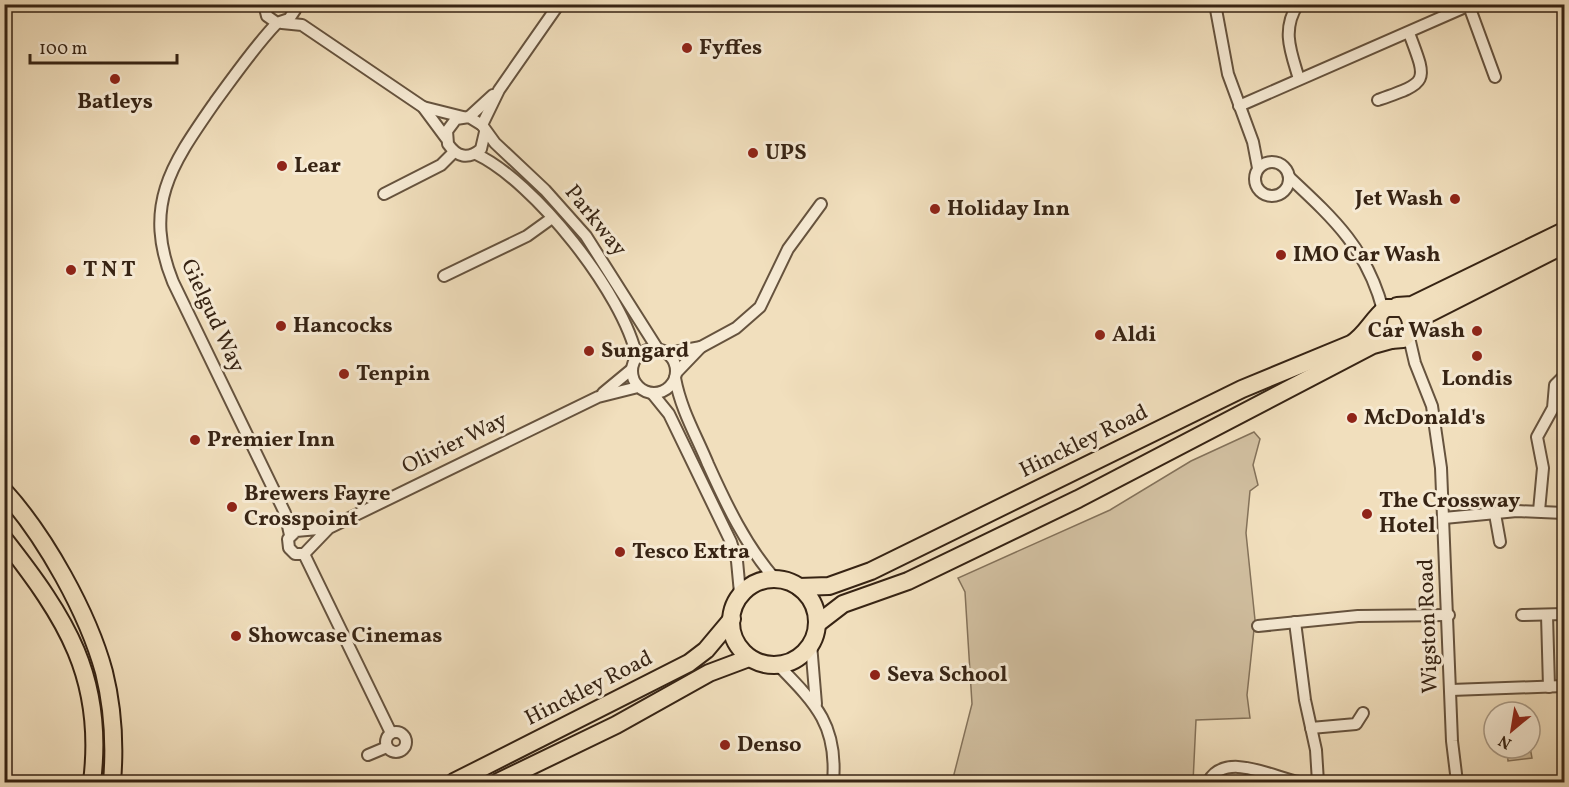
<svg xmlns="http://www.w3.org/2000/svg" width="1569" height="787" font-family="Vollkorn,serif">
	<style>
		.green { fill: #d1bfa0; stroke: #84725a; stroke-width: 1.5 }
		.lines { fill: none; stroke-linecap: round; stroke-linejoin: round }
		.minor-casing { stroke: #66533e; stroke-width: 14 }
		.highway-casing { stroke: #372414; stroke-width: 20 }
		.minor { stroke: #f6ead4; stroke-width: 10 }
		.highway { stroke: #f1dfbd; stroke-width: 16 }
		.poi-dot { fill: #8f2418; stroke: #f6ead4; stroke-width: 2 }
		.labels { text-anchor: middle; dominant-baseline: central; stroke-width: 6; stroke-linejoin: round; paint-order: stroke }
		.poi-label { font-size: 22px; font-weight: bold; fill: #372414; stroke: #f6ead4; text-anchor: start }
		.street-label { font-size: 22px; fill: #372414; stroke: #f6ead4 }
	</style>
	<rect width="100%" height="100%" fill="#f1dfbd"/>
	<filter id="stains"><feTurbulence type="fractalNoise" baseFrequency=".00333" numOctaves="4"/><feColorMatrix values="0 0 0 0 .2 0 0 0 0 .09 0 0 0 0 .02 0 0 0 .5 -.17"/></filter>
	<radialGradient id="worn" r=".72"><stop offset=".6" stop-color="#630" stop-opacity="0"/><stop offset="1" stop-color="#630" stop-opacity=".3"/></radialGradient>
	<g class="green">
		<polygon points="1254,432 1260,439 1253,465 1258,485 1250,491 1246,533 1255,620 1247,695 1250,718 1196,720 1193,782 952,782 972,704 965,592 958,578 1110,510 1191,461"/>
		<polygon points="1530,747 1532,758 1508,761 1507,749"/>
	</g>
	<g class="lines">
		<defs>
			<g id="minor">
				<polyline points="264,4 267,16 277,23 289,19 295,10"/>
				<polyline points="1215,4 1228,74 1253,142 1258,168"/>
				<path d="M 1298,4 C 1281,30 1291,52 1299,79"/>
				<polyline points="1469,6 1495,77"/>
				<path d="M 277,23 C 254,47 235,75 215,102 C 172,164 142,205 173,282 L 285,513 L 290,535"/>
				<polyline points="282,23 302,25 423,107 446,138"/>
				<path d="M 1378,100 C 1429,82 1428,83 1409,33"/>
				<polyline points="1239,106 1472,4"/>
				<polyline points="423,107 463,117"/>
				<polyline points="469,117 493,95"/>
				<polyline points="482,125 499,90 559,4"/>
				<path d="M 485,132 L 481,149 C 468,160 457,157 448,144 L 447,131 L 456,119 L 469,117 L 482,125 L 495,143 L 545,190 L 586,236 L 657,348"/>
				<path d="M 476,154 C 534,181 624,294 637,358"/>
				<circle cx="1272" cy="179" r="17"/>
				<path d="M 1289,177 C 1334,219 1367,249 1383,310"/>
				<polyline points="384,194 441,165 454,152"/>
				<polyline points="444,276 527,236 552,218"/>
				<polyline points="1408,333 1415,363 1432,406 1441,468 1452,741 1457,782"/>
				<circle cx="654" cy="371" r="22"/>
				<polyline points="669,353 701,347"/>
				<polyline points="677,372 701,347 736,328 760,307 788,249 821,204"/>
				<path d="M 675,378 C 681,410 696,435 708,464 C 726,504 746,546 775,579"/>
				<polyline points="603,393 632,369"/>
				<polyline points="652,393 669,414 731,542 737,561 740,593"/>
				<polyline points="1539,511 1543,468 1537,437 1553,408 1555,385 1564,376"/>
				<polyline points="1495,514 1500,542"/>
				<polyline points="1444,518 1517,511 1564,513"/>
				<polyline points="329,528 304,554 295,554 289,548 288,539 296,531 329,528 598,397 638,387"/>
				<polyline points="304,554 391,733"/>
				<polyline points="1522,615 1564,614"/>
				<polyline points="1547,615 1549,687"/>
				<polyline points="1295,622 1305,700 1316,750 1318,782"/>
				<polyline points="1258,626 1358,616 1449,615"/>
				<polyline points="811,644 816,704"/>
				<path d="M 778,665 C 815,703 838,725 833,782"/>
				<polyline points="1451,690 1564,686"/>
				<polyline points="1311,728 1356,724 1363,713"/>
				<circle cx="396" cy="742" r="10"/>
				<polyline points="368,755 387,747"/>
				<path d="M 1208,782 C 1225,750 1274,778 1299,782"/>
			</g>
			<g id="highway">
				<polyline points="1397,306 1412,305 1564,231"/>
				<polyline points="1411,329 1420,318 1564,245"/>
				<path d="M 4,491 C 45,536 88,613 104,672 C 113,708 115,746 112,782"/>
				<path d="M 4,539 C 66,618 105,678 92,782"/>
				<circle cx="774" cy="622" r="43"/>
				<path d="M 799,587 L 829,586 L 871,571 L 1242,389 L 1351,344 C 1366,335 1372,319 1386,308 L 1403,308 C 1413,318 1414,330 1403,339 L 1391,340 C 1379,335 1376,328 1379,316"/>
				<polyline points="817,624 843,604 908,581 1078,499 1373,345 1391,340"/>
				<polyline points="454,782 689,663 706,650 732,619"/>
				<polyline points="498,782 616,725 709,673 749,658"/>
			</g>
		</defs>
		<use href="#minor" class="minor-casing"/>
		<use href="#highway" class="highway-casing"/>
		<use href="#minor" class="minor"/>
		<use href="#highway" class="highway"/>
	</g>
	<g class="poi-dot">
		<circle cx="687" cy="48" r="6"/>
		<circle cx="115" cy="79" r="6"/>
		<circle cx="753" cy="153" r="6"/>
		<circle cx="282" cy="166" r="6"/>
		<circle cx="1455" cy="199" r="6"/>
		<circle cx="935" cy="209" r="6"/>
		<circle cx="1281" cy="255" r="6"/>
		<circle cx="71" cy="270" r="6"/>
		<circle cx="281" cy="326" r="6"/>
		<circle cx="1477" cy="331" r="6"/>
		<circle cx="1100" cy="335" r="6"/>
		<circle cx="589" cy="351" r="6"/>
		<circle cx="1477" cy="356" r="6"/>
		<circle cx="344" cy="374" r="6"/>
		<circle cx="1352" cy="418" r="6"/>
		<circle cx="195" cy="440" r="6"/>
		<circle cx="232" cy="507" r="6"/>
		<circle cx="1367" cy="514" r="6"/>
		<circle cx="620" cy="552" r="6"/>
		<circle cx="236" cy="636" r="6"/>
		<circle cx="875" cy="675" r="6"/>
		<circle cx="725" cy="745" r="6"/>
	</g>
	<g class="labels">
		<g class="poi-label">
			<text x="699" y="48">Fyffes</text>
			<text x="115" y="102" text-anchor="middle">Batleys</text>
			<text x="765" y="153">UPS</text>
			<text x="294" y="166">Lear</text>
			<text x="1443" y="199" text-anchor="end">Jet Wash</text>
			<text x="947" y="209">Holiday Inn</text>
			<text x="1293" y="255">IMO Car Wash</text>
			<text x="83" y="270">T N T</text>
			<text x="293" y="326">Hancocks</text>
			<text x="1465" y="331" text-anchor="end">Car Wash</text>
			<text x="1112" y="335">Aldi</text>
			<text x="601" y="351">Sungard</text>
			<text x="356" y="374">Tenpin</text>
			<text x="1477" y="379" text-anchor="middle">Londis</text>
			<text x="1364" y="418">McDonald's</text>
			<text x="207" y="440">Premier Inn</text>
			<text x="244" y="494">Brewers Fayre<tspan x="244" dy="25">Crosspoint</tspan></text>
			<text x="1379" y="501">The Crossway<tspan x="1379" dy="25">Hotel</tspan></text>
			<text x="632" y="552">Tesco Extra</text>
			<text x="248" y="636">Showcase Cinemas</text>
			<text x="887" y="675">Seva School</text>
			<text x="737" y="745">Denso</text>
		</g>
		<g class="street-label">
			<text transform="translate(595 221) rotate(51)">Parkway</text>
			<text transform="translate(212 316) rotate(65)">Gielgud Way</text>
			<text transform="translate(1084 442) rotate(-26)">Hinckley Road</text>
			<text transform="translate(455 444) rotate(-26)">Olivier Way</text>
			<text transform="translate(1429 626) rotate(-92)">Wigston Road</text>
			<text transform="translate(589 689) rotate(-27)">Hinckley Road</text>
		</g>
	</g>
	<rect width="1569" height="787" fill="none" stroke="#f1dfbd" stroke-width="24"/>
	<rect x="6" y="6" width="1557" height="775" fill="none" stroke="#372414" stroke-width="3"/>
	<rect x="12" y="12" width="1545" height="763" fill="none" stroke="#372414" stroke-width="1.5"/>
	<g transform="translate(1512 730) rotate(210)"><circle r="28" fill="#f6ead4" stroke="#aa9b87" stroke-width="1.5"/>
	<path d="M0-4.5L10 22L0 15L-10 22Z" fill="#8f2418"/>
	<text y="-9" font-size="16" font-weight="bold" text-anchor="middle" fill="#372414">N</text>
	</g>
	<path d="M30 54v9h147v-9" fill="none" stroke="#372414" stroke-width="3"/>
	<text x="39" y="54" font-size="18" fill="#372414" stroke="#f6ead4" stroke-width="4.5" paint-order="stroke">100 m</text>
	<rect width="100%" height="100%" filter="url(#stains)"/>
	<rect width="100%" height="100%" fill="url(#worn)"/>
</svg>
